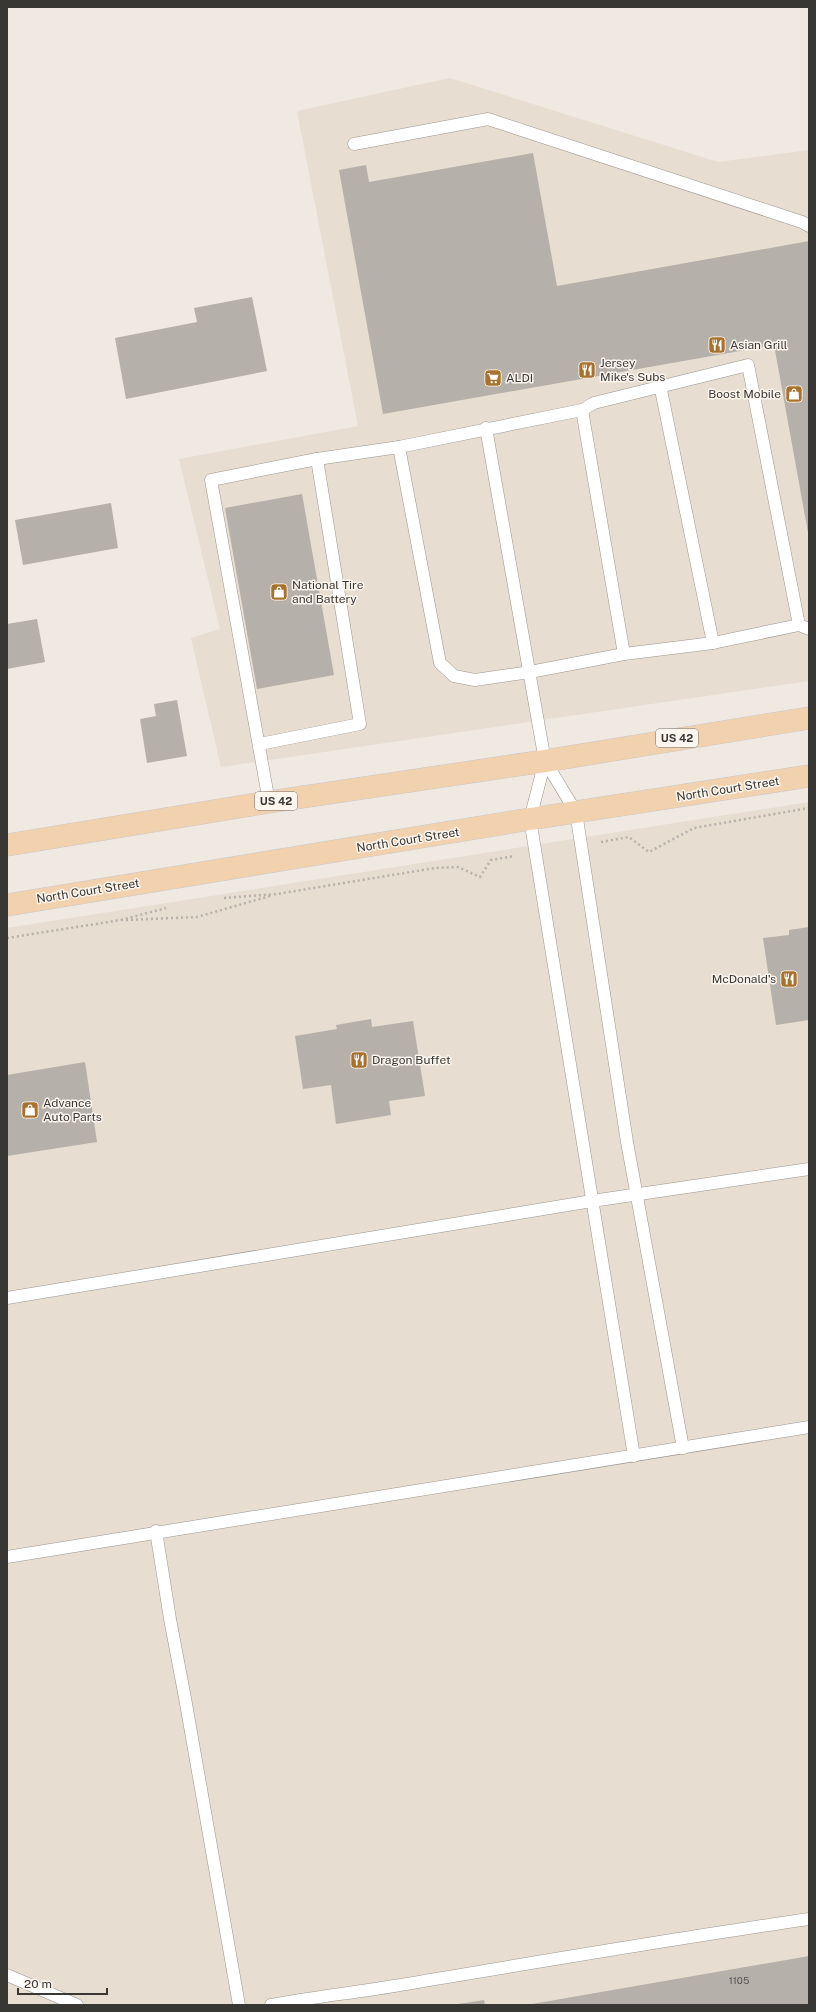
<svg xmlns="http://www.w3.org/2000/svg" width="816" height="2012" font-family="'Public Sans',sans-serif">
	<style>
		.built { fill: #e7ddd0 }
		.building { fill: #b6b0aa }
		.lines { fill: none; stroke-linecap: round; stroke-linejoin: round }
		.lane-casing { stroke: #9b958f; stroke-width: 13 }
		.primary-casing { stroke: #c8c7c6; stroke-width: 23 }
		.path { stroke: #b6b1ab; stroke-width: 2.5; stroke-dasharray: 2 3; stroke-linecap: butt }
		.lane { stroke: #fff; stroke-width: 12 }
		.primary { stroke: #f2d2ae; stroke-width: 22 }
		.labels { text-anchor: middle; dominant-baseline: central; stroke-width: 3; stroke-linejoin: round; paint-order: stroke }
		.number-label { font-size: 10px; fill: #585552 }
		.shield { fill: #fcf6ef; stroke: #74706c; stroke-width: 1 }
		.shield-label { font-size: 11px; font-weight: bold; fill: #393734 }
		.poi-label { font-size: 12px; fill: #393734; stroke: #fcf6ef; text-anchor: start }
		.street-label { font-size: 12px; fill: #393734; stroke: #fcf6ef }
	</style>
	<rect width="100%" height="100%" fill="#efe9e2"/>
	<g class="built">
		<polygon points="450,78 718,162 809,150 809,681 221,767 191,638 220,629 179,459 358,426 297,111"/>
		<polygon points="809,802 809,2005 7,2005 7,928"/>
	</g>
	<g class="building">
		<polygon points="533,153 557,286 809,241 809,538 774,345 383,414 339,170 366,165 369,182"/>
		<polygon points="252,297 267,371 126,399 115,338 197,322 194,308"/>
		<polygon points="302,494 334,675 257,689 225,508"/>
		<polygon points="111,503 118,548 23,565 15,520"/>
		<polygon points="37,619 45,662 7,669 7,624"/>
		<polygon points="177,700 187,756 147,763 140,719 156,716 154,704"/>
		<polygon points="809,927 809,1020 776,1025 763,938 789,935 789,930"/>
		<polygon points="371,1019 372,1027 413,1021 425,1096 389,1101 391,1115 336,1124 331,1085 303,1089 295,1036 337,1029 336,1025"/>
		<polygon points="85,1062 97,1142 7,1156 7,1075"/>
		<polygon points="809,1956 809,2005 532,2005 532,2004"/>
		<polygon points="484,2000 485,2005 458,2005 458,2004"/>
	</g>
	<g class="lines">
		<defs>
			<g id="lane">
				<polyline points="354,144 488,119 802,222 809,226"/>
				<polyline points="660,385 713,643"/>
				<polyline points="582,410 624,654"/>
				<polyline points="486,428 545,761 576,812 627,1142 683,1448"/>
				<polyline points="399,447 440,663 454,676 475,680 530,672 624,654 713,643 799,625 809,629"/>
				<polyline points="260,744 360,724 317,459"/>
				<polyline points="545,761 530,819 634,1456"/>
				<polyline points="269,802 211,480 317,459 399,447 582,410 594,403 748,365 799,625"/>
				<polyline points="7,1298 592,1201 809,1169"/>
				<polyline points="156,1531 170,1619 185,1698 239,2005"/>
				<polyline points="7,1557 809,1427"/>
				<polyline points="7,1975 77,2005"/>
				<path d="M 271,2005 C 312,1997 353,1993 394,1986 C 532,1963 670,1939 809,1919"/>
			</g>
			<g id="primary">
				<polyline points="7,845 269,802 545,761 809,718"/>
				<polyline points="7,905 530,819 809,776"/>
			</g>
		</defs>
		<use href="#lane" class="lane-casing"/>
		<use href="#primary" class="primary-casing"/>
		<g class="path">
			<polyline points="601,842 629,837 649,852 694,828 809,808"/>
			<polyline points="224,898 277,894 435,868 458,867 480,877 491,860 515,856"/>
			<polyline points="121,920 166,908"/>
			<polyline points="126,920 197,917 270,896"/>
			<polyline points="7,938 121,920"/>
		</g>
		<use href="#lane" class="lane"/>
		<use href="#primary" class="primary"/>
	</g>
	<defs>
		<symbol id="restaurant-square" viewBox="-11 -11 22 22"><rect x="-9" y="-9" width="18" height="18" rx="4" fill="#a8722d" stroke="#fcf6ef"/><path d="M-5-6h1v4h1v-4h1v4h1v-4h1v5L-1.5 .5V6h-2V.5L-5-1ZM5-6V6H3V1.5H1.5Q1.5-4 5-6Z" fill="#fff"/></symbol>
		<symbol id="supermarket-square" viewBox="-11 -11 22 22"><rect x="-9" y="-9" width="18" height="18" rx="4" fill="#a8722d" stroke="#fcf6ef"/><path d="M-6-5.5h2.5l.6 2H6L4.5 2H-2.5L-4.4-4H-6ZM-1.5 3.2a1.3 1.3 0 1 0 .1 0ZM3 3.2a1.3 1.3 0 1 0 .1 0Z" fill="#fff"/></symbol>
		<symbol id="shop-square" viewBox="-11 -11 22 22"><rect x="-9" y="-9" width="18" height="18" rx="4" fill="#a8722d" stroke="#fcf6ef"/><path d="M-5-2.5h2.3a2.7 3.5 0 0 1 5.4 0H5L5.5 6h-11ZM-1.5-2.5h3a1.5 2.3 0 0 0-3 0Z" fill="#fff"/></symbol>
	</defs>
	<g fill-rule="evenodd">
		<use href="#restaurant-square" x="707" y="335" width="20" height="20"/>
		<use href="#restaurant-square" x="577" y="360" width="20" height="20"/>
		<use href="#supermarket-square" x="483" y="368" width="20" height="20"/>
		<use href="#shop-square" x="784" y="384" width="20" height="20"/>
		<use href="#shop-square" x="269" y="582" width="20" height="20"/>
		<use href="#restaurant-square" x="779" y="969" width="20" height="20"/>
		<use href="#restaurant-square" x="349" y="1050" width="20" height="20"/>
		<use href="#shop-square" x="20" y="1100" width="20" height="20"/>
	</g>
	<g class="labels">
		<g class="number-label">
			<text x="739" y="1980">1105</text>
		</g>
		<g class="shield">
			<rect x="656" y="729" width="42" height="18" rx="3"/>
			<rect x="255" y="792" width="42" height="18" rx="3"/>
		</g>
		<g class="shield-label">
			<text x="677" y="738">US 42</text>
			<text x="276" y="801">US 42</text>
		</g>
		<g class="poi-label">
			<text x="730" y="345">Asian Grill</text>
			<text x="600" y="363">Jersey<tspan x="600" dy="14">Mike's Subs</tspan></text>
			<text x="506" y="378">ALDI</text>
			<text x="781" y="394" text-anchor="end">Boost Mobile</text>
			<text x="292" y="585">National Tire<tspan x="292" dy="14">and Battery</tspan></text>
			<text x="776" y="979" text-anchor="end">McDonald's</text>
			<text x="372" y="1060">Dragon Buffet</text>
			<text x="43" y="1103">Advance<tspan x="43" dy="14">Auto Parts</tspan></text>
		</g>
		<g class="street-label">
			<text transform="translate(728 789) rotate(-9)">North Court Street</text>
			<text transform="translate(408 840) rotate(-9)">North Court Street</text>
			<text transform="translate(88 891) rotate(-9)">North Court Street</text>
		</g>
	</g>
	<rect width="816" height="2012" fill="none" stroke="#393734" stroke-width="16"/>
	<path d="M18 1988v6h89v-6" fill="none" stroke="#393734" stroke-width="2"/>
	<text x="24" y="1988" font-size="12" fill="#393734" stroke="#fcf6ef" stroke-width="3" paint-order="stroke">20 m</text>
</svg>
